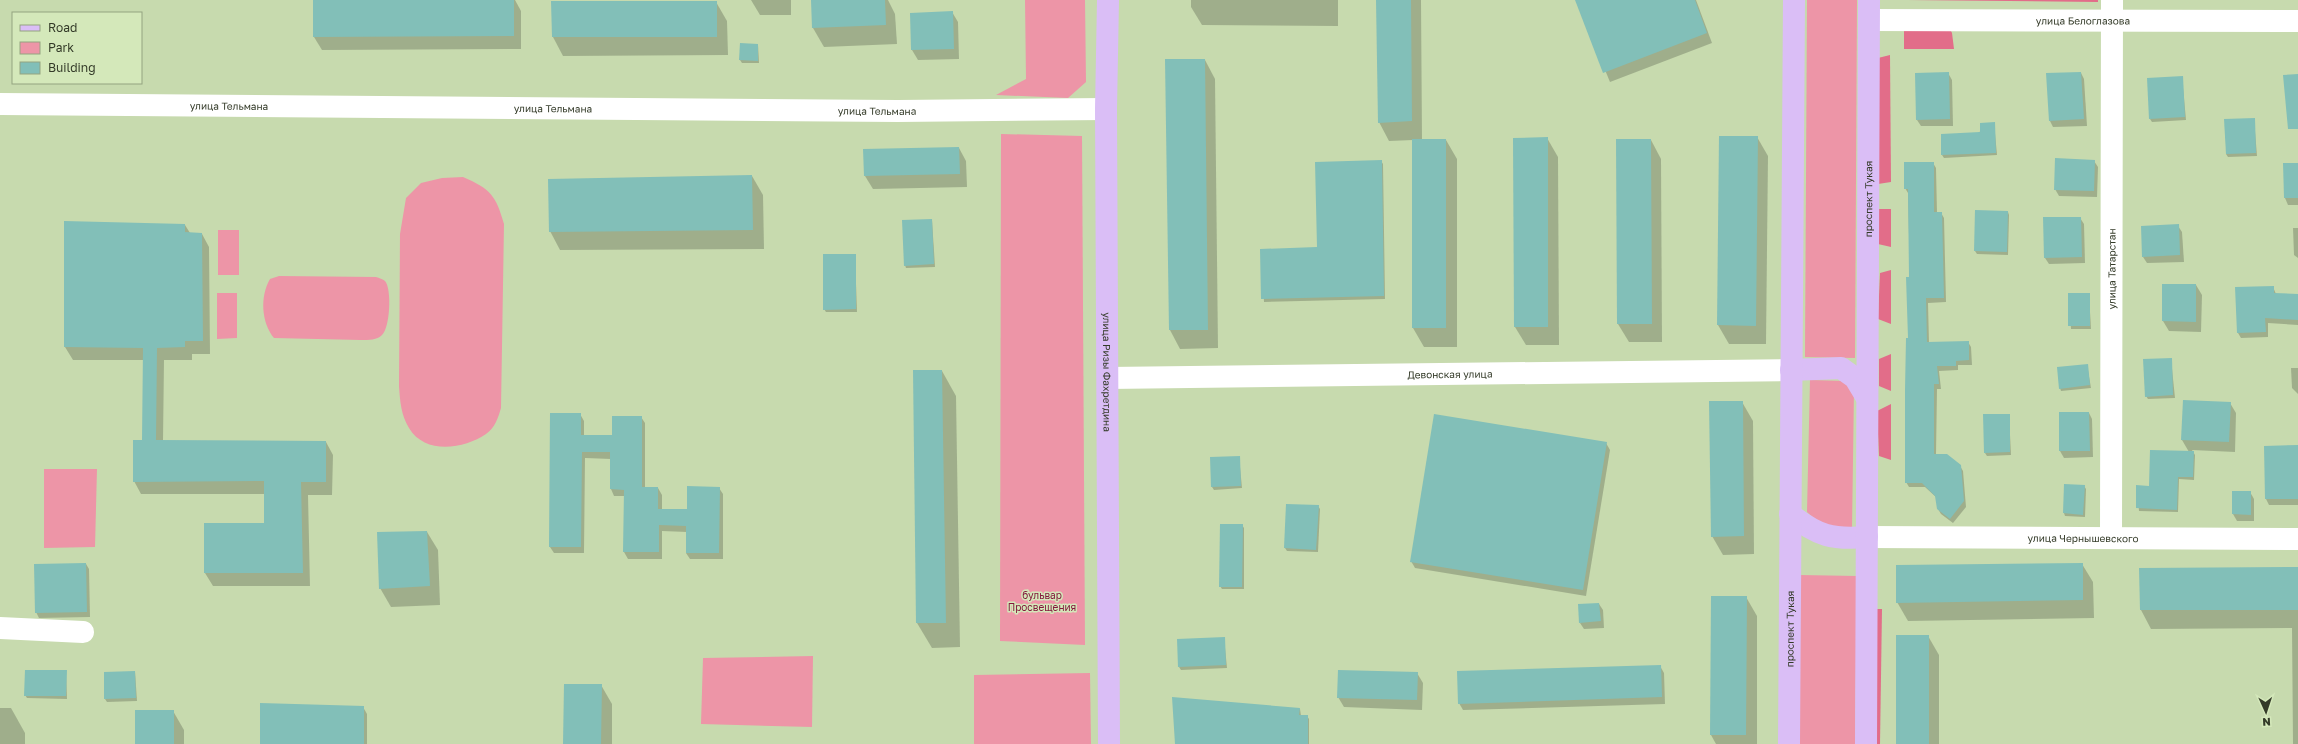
<svg xmlns="http://www.w3.org/2000/svg" width="2298" height="744" font-family="'Golos Text',sans-serif">
	<style>
		.green { fill: #ed95a7 }
		.forest { fill: #e26d89 }
		.shadow { fill: #0003 }
		.building { fill: #82bfb8 }
		.lines { fill: none; stroke-linecap: round; stroke-linejoin: round }
		.minor { stroke: #fff; stroke-width: 22 }
		.major { stroke: #dabef6; stroke-width: 22 }
		.labels { text-anchor: middle; dominant-baseline: central; stroke-width: 3; stroke-linejoin: round; paint-order: stroke }
		.street-label { font-size: 10px; fill: #343b29; stroke: #d4e8ba }
		.park-label { font-size: 10px; fill: #83183c; stroke: #d4e8ba }
	</style>
	<rect width="100%" height="100%" fill="#c7daae"/>
	<g class="green">
		<polygon points="1025,0 1085,0 1086,82 1068,98 996,95 1026,79"/>
		<polygon points="1807,0 1857,0 1855,358 1805,357"/>
		<polygon points="1001,134 1082,136 1085,645 1000,641"/>
		<path d="M 463,177 C 491,189 496,196 504,224 L 501,408 C 498,418 495,428 486,434 C 464,449 425,455 409,428 C 401,415 400,401 399,386 L 400,234 L 406,198 L 421,183 L 442,178 Z"/>
		<rect x="218" y="230" width="21" height="45"/>
		<path d="M 279,276 L 376,277 C 379,278 383,279 385,281 C 392,289 390,328 382,335 C 377,340 369,340 361,340 L 274,338 C 261,322 260,296 270,279 Z"/>
		<polygon points="217,293 237,293 237,338 217,339"/>
		<path d="M 1810,380 L 1844,381 L 1854,389 L 1852,530 C 1835,527 1820,525 1807,512 Z"/>
		<polygon points="44,469 97,469 95,547 44,548"/>
		<polygon points="1800,575 1857,576 1855,744 1798,744"/>
		<polygon points="813,656 812,727 701,724 703,658"/>
		<polygon points="1090,673 1091,744 974,744 974,675"/>
	</g>
	<g class="forest">
		<polygon points="1908,0 2098,0 2098,2"/>
		<polygon points="1904,26 1949,27 1952,33 1954,49 1904,49"/>
		<polygon points="1890,55 1891,182 1878,184 1878,58"/>
		<polygon points="1879,209 1891,209 1891,247 1878,244"/>
		<polygon points="1891,270 1891,324 1878,319 1880,273"/>
		<polygon points="1891,354 1891,391 1879,386 1879,359"/>
		<polygon points="1891,404 1891,460 1879,456 1877,411"/>
		<polygon points="1874,609 1882,609 1880,744 1873,744"/>
	</g>
	<g class="shadow">
		<polygon points="314,0 515,0 521,11 521,49 322,50 314,37"/>
		<polygon points="751,0 791,0 791,15 760,15"/>
		<polygon points="812,0 888,0 895,14 897,44 824,47 813,28"/>
		<polygon points="1191,0 1338,0 1338,26 1202,25 1191,7"/>
		<polygon points="1377,0 1421,0 1422,140 1446,140 1457,159 1457,347 1424,347 1413,328 1413,140 1389,141 1379,122"/>
		<polygon points="1576,0 1696,0 1712,43 1610,82"/>
		<polygon points="552,2 716,2 727,21 728,55 563,56 553,37"/>
		<polygon points="952,12 958,22 959,59 918,60 912,50"/>
		<polygon points="758,45 759,63 742,63 740,60"/>
		<polygon points="1205,60 1215,79 1218,348 1180,349 1170,330"/>
		<polygon points="1948,73 1952,80 1953,126 1921,126 1917,120"/>
		<polygon points="2081,73 2084,79 2087,126 2053,127 2050,121"/>
		<polygon points="2182,77 2186,120 2152,122 2150,119"/>
		<polygon points="2254,119 2257,156 2228,157 2226,154"/>
		<polygon points="1994,123 1997,155 1944,158 1942,155"/>
		<polygon points="1757,137 1768,156 1766,344 1729,344 1718,325"/>
		<polygon points="1547,138 1558,157 1559,345 1526,345 1515,327"/>
		<polygon points="1651,140 1661,159 1662,342 1629,342 1618,324"/>
		<polygon points="959,148 966,161 967,187 873,189 865,176"/>
		<polygon points="1381,161 1383,164 1385,299 1264,302 1261,250 1318,248"/>
		<polygon points="2094,161 2098,167 2097,197 2059,196 2055,189"/>
		<polygon points="1933,163 1936,168 1937,213 1941,213 1944,218 1946,302 1928,303 1929,343 1968,342 1971,347 1972,365 1958,365 1958,370 1939,371 1941,389 1937,389 1936,455 1960,466 1963,471 1966,507 1953,523 1941,514 1938,509 1937,498 1925,487 1909,487 1906,482 1910,278 1908,193 1905,188"/>
		<polygon points="2284,164 2298,164 2298,205 2288,205 2285,198"/>
		<polygon points="752,176 763,195 764,249 560,250 550,231"/>
		<polygon points="1976,211 2008,212 2009,215 2008,255 1977,254 1975,251"/>
		<polygon points="2080,218 2084,224 2085,263 2049,264 2045,258"/>
		<polygon points="932,220 935,267 906,268 905,265"/>
		<polygon points="185,225 190,233 202,234 209,247 210,354 192,354 192,360 164,360 163,441 326,442 333,455 332,495 308,495 310,586 213,586 205,573 205,524 265,524 265,494 141,494 134,481 143,441 144,360 73,360 65,347"/>
		<polygon points="2178,226 2182,232 2184,262 2147,263 2143,257"/>
		<polygon points="2293,228 2298,228 2298,258 2294,255"/>
		<polygon points="855,255 857,312 826,312 824,309"/>
		<polygon points="2163,285 2196,285 2202,295 2201,332 2169,331 2163,321"/>
		<polygon points="2273,287 2276,294 2298,295 2298,325 2268,323 2268,337 2241,338 2238,333 2236,288"/>
		<polygon points="2069,294 2089,294 2091,329 2071,329"/>
		<polygon points="2171,359 2175,398 2148,399 2146,396"/>
		<polygon points="2087,365 2091,388 2061,391 2060,388"/>
		<polygon points="2291,368 2298,368 2298,394 2292,388"/>
		<polygon points="942,371 956,396 960,647 932,648 917,623"/>
		<polygon points="2184,401 2230,403 2236,413 2235,452 2192,450 2195,455 2194,480 2179,479 2178,512 2139,511 2137,486 2150,487 2189,452 2182,440"/>
		<polygon points="1742,402 1753,421 1754,554 1723,555 1712,536"/>
		<polygon points="2060,413 2089,413 2092,419 2093,457 2064,458 2060,451"/>
		<polygon points="580,414 584,421 584,436 613,436 641,417 645,423 645,488 658,488 662,495 662,510 688,510 719,488 723,494 723,559 690,559 686,553 687,532 662,531 662,559 628,559 624,552 625,496 614,496 611,489 611,459 585,458 584,553 554,553 550,547"/>
		<polygon points="2009,415 2011,455 1987,456 1985,453"/>
		<polygon points="1606,443 1610,450 1586,596 1415,568 1411,561"/>
		<polygon points="2298,446 2298,505 2269,505 2266,499"/>
		<polygon points="1239,457 1242,488 1214,490 1212,487"/>
		<polygon points="2065,485 2084,486 2086,489 2085,517 2065,516 2064,513"/>
		<polygon points="2233,492 2250,492 2254,499 2254,521 2237,521 2233,514"/>
		<polygon points="1318,506 1320,509 1318,552 1287,551 1285,548"/>
		<polygon points="1242,525 1244,528 1244,589 1222,589 1220,586"/>
		<polygon points="427,532 438,550 440,605 391,607 380,588"/>
		<polygon points="86,564 89,569 90,617 39,618 36,612"/>
		<polygon points="2082,564 2093,582 2094,618 1908,621 1897,602"/>
		<polygon points="2298,568 2298,744 2293,744 2292,628 2151,629 2141,610 2140,569"/>
		<polygon points="1746,597 1757,616 1757,744 1716,744 1711,735"/>
		<polygon points="1599,604 1603,610 1604,628 1584,629 1580,623"/>
		<polygon points="1928,636 1939,655 1939,744 1897,744"/>
		<polygon points="1224,638 1227,668 1181,670 1179,667"/>
		<polygon points="1660,666 1664,673 1665,704 1463,710 1459,703"/>
		<polygon points="66,671 67,699 27,698 25,695"/>
		<polygon points="135,672 137,701 107,702 105,699"/>
		<polygon points="1417,673 1423,683 1422,710 1344,707 1338,697"/>
		<polygon points="601,685 612,704 612,744 564,744"/>
		<polygon points="363,707 367,714 367,744 261,744"/>
		<polygon points="0,708 11,708 25,733 25,744 0,744"/>
		<polygon points="1300,709 1301,716 1307,716 1309,719 1309,744 1176,744"/>
		<polygon points="173,711 184,730 184,744 136,744"/>
	</g>
	<g class="building">
		<polygon points="313,0 514,0 514,36 313,37"/>
		<polygon points="811,0 885,0 886,25 812,28"/>
		<polygon points="1376,0 1411,0 1412,121 1378,123"/>
		<polygon points="1575,0 1695,0 1707,33 1603,73"/>
		<polygon points="551,1 717,1 717,37 552,37"/>
		<polygon points="953,11 954,49 911,50 910,13"/>
		<polygon points="740,43 758,44 758,61 739,60"/>
		<polygon points="1165,59 1205,59 1208,330 1169,330"/>
		<polygon points="1949,72 1950,119 1916,120 1915,73"/>
		<polygon points="2081,72 2084,119 2049,121 2046,73"/>
		<polygon points="2298,74 2298,129 2288,129 2283,75"/>
		<polygon points="2183,76 2185,117 2149,119 2147,78"/>
		<polygon points="2255,118 2256,153 2226,154 2224,119"/>
		<polygon points="1995,122 1996,153 1941,155 1941,134 1980,132 1980,123"/>
		<polygon points="1719,136 1758,136 1756,326 1717,325"/>
		<polygon points="1548,137 1548,327 1514,327 1513,138"/>
		<rect x="1412" y="139" width="34" height="189"/>
		<polygon points="1616,139 1651,139 1652,324 1617,324"/>
		<polygon points="959,147 960,174 864,176 863,149"/>
		<polygon points="2055,158 2095,160 2094,191 2054,190"/>
		<polygon points="1382,160 1384,296 1261,299 1260,249 1317,247 1315,162"/>
		<polygon points="1904,162 1934,162 1934,212 1942,212 1944,298 1926,298 1927,342 1969,341 1969,360 1956,361 1956,366 1937,366 1939,384 1934,384 1934,454 1947,454 1961,465 1964,501 1950,519 1937,509 1935,496 1922,483 1905,483 1905,390 1906,338 1908,338 1906,277 1909,277 1908,189 1904,189"/>
		<polygon points="2283,163 2298,163 2298,198 2284,198"/>
		<polygon points="752,175 753,230 549,232 548,179"/>
		<polygon points="1975,210 2008,211 2007,252 1974,251"/>
		<polygon points="2043,217 2081,217 2082,257 2044,258"/>
		<polygon points="932,219 934,264 904,266 902,220"/>
		<polygon points="64,221 185,224 185,232 202,233 203,341 185,341 185,347 157,348 156,440 326,441 326,482 301,482 303,573 204,573 204,523 264,523 264,481 133,482 133,440 142,440 143,348 64,347"/>
		<polygon points="2179,224 2180,255 2142,257 2141,226"/>
		<polygon points="823,254 856,254 856,309 823,310"/>
		<polygon points="2162,284 2196,284 2196,322 2162,321"/>
		<polygon points="2274,286 2274,293 2298,294 2298,320 2265,318 2266,332 2237,333 2235,287"/>
		<rect x="2068" y="293" width="22" height="33"/>
		<polygon points="2172,358 2173,395 2145,397 2143,359"/>
		<polygon points="2088,364 2090,385 2059,389 2057,367"/>
		<polygon points="913,370 942,370 946,623 916,623"/>
		<polygon points="2183,400 2231,402 2229,442 2181,440"/>
		<polygon points="1709,401 1743,401 1744,536 1711,537"/>
		<polygon points="2059,412 2089,412 2090,451 2059,451"/>
		<polygon points="550,413 581,413 581,435 612,435 612,416 642,416 642,487 658,487 658,509 687,509 687,486 720,487 719,553 686,553 686,526 659,525 659,552 623,552 624,490 610,489 610,452 582,452 581,547 549,547"/>
		<polygon points="1434,414 1607,442 1583,590 1410,562"/>
		<polygon points="1983,414 2010,414 2010,452 1984,453"/>
		<polygon points="2298,445 2298,499 2265,499 2264,446"/>
		<polygon points="2150,450 2194,451 2193,477 2178,477 2177,510 2136,508 2136,485 2149,486"/>
		<polygon points="1240,456 1241,486 1211,487 1210,457"/>
		<polygon points="2064,484 2085,485 2083,515 2063,513"/>
		<polygon points="2232,491 2251,491 2251,515 2232,514"/>
		<polygon points="1286,504 1319,505 1316,550 1284,548"/>
		<polygon points="1220,524 1243,524 1242,587 1219,587"/>
		<polygon points="427,531 430,586 379,589 377,532"/>
		<polygon points="86,563 87,612 35,613 34,564"/>
		<polygon points="2083,563 2083,600 1896,603 1896,565"/>
		<polygon points="2298,567 2298,610 2140,610 2139,568"/>
		<polygon points="1711,596 1747,596 1746,735 1710,735"/>
		<polygon points="1599,603 1601,621 1579,623 1578,604"/>
		<rect x="1896" y="635" width="33" height="109"/>
		<polygon points="1225,637 1226,665 1178,667 1177,639"/>
		<polygon points="1661,665 1662,697 1458,704 1457,671"/>
		<polygon points="25,670 67,670 66,696 24,696"/>
		<polygon points="1338,670 1418,672 1417,700 1337,698"/>
		<polygon points="135,671 136,698 104,699 104,672"/>
		<polygon points="564,684 602,684 601,744 563,744"/>
		<polygon points="1172,697 1300,708 1299,715 1308,715 1308,744 1175,744"/>
		<polygon points="260,703 364,706 364,744 260,744"/>
		<rect x="135" y="710" width="39" height="34"/>
	</g>
	<g class="lines">
		<g class="minor">
			<path id="s1" d="M 1869,20 L 2298,21"/>
			<path id="s2" d="M 0,104 L 898,111 L 1106,109"/>
			<path id="s3" d="M 1108,378 L 1791,370"/>
			<path id="s4" d="M 1867,537 L 2298,539"/>
			<path id="s5" d="M 2111,538 L 2112,0"/>
			<polyline points="0,628 83,632"/>
		</g>
		<g class="major">
			<path id="s6" d="M 1108,0 L 1106,109 L 1109,744"/>
			<polyline points="1791,370 1841,368 1855,378 1867,398"/>
			<path d="M 1790,514 C 1818,536 1832,540 1867,537"/>
			<path id="s7" d="M 1789,744 L 1794,0"/>
			<path id="s8" d="M 1866,744 L 1869,0"/>
		</g>
	</g>
	<g class="labels">
		<g class="street-label">
			<text stroke="none"><textPath href="#s1" startOffset="214">улица Белоглазова</textPath></text>
			<text stroke="none"><textPath href="#s2" startOffset="229">улица Тельмана</textPath></text>
			<text stroke="none"><textPath href="#s2" startOffset="553">улица Тельмана</textPath></text>
			<text stroke="none"><textPath href="#s2" startOffset="877">улица Тельмана</textPath></text>
			<text stroke="none"><textPath href="#s8" startOffset="545">проспект Тукая</textPath></text>
			<text stroke="none"><textPath href="#s5" startOffset="269">улица Татарстан</textPath></text>
			<text stroke="none"><textPath href="#s6" startOffset="372">улица Ризы Фахретдина</textPath></text>
			<text stroke="none"><textPath href="#s3" startOffset="342">Девонская улица</textPath></text>
			<text stroke="none"><textPath href="#s4" startOffset="216">улица Чернышевского</textPath></text>
			<text stroke="none"><textPath href="#s7" startOffset="115">проспект Тукая</textPath></text>
		</g>
		<g class="park-label">
			<text x="1042" y="595">бульвар<tspan x="1042" dy="12">Просвещения</tspan></text>
		</g>
	</g>
	<rect x="12" y="12" width="130" height="72" fill="#d4e8ba" stroke="#94a380"/>
	<rect x="20" y="25" width="20" height="6" fill="#dabef6" stroke="#94a380"/>
	<text x="48" y="32" font-size="12" fill="#343b29">Road</text>
	<rect x="20" y="42" width="20" height="12" fill="#ed95a7" stroke="#94a380"/>
	<text x="48" y="52" font-size="12" fill="#343b29">Park</text>
	<rect x="20" y="62" width="20" height="12" fill="#82bfb8" stroke="#94a380"/>
	<text x="48" y="72" font-size="12" fill="#343b29">Building</text>
	<g transform="translate(2266 712) rotate(177)" stroke="#d4e8ba" stroke-width="3" paint-order="stroke">
	<path d="M0-3L7 15L0 10L-7 15Z" fill="#343b29"/>
	<text y="-6" font-size="11" font-weight="bold" text-anchor="middle" fill="#343b29">N</text>
	</g>
</svg>
